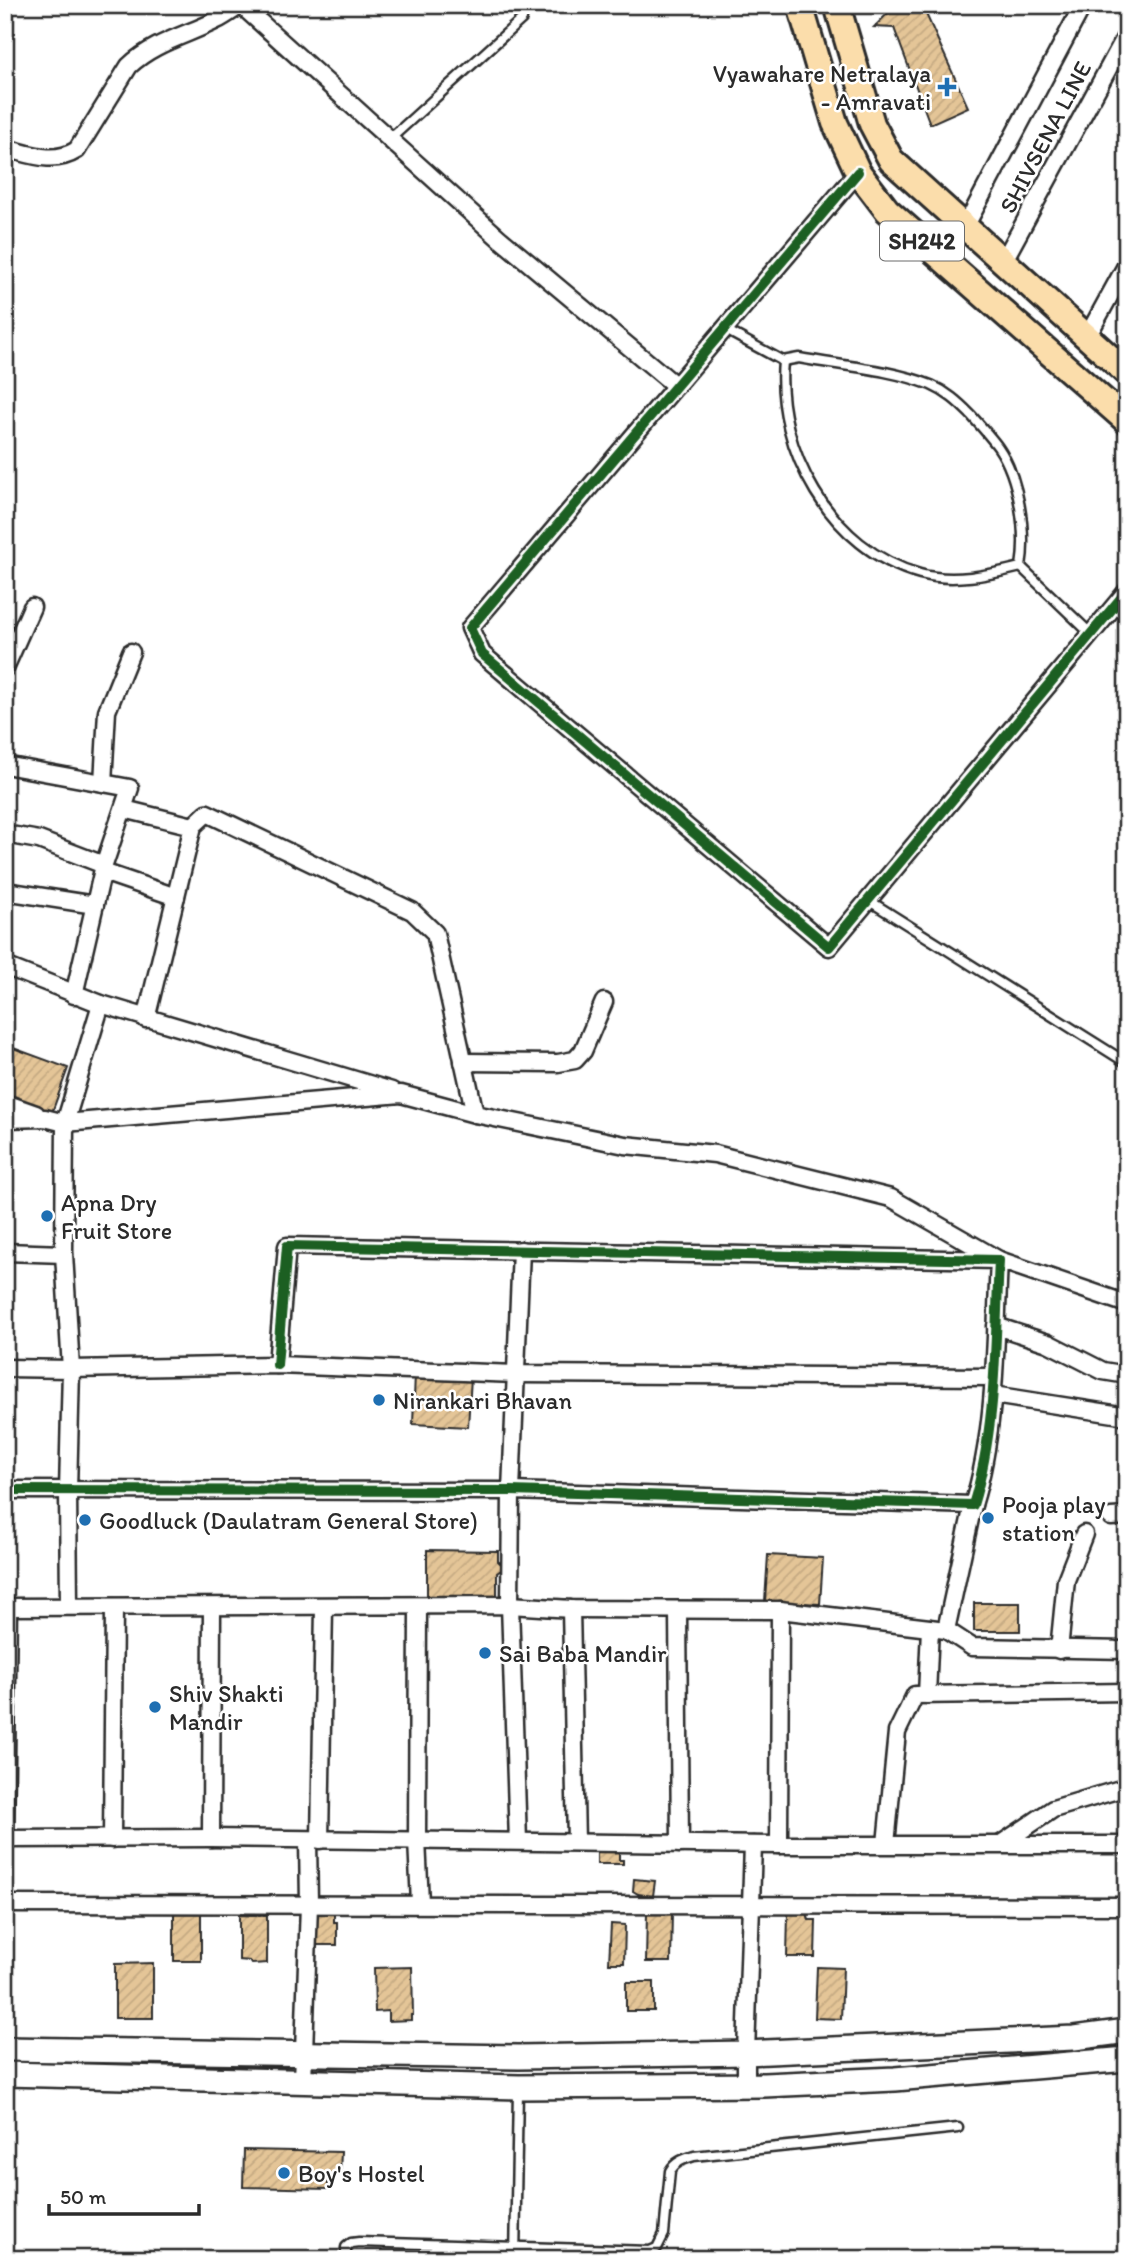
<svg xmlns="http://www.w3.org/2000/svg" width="1132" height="2264" font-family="Itim,sans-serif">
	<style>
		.building { fill: url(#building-hatch); stroke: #2b2b2b; stroke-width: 2 }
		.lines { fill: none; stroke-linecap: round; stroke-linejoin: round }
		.lane-casing { stroke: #2b2b2b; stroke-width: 13 }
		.street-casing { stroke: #2b2b2b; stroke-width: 21 }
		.secondary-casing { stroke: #2b2b2b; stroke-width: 28 }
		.primary-casing { stroke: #2b2b2b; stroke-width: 30 }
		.lane { stroke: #fff; stroke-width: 8 }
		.street { stroke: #fff; stroke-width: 16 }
		.secondary { stroke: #fff; stroke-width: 23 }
		.primary { stroke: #fbddab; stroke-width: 24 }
		.cycleway-casing { stroke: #fff; stroke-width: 15 }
		.cycleway { stroke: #1b5e20; stroke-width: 10 }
		.poi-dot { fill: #1f6fb2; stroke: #fff; stroke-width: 2.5 }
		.labels { text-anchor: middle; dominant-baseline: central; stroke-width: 5; stroke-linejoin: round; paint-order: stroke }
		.shield { fill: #fff; stroke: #6b6b6b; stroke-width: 2 }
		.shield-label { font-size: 23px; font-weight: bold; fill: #2b2b2b }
		.poi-label { font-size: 24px; fill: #2b2b2b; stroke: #fff; text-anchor: start }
		.street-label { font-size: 24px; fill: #2b2b2b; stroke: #fff }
	</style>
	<defs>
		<pattern id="building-hatch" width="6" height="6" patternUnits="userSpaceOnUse" patternTransform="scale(1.75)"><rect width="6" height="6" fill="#e4c597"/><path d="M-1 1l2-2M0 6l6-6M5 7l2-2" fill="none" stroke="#c4a982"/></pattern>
	</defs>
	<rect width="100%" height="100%" fill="#fff"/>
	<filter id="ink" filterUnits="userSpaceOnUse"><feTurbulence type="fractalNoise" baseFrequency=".0143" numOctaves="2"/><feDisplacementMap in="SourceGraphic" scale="14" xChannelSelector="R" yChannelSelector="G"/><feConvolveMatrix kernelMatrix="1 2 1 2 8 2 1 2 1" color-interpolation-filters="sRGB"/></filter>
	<g filter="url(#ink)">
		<g class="building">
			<polygon points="896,5 922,5 968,107 930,124 894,28 874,27"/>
			<polygon points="5,1045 68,1068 51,1115 5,1098"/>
			<polygon points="415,1373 471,1377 468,1427 413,1424"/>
			<polygon points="427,1550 498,1551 498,1561 501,1564 501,1570 497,1573 497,1597 427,1596"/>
			<polygon points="768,1555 823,1558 820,1604 765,1601"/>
			<rect x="974" y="1603" width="46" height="28"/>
			<polygon points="597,1846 619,1846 619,1860 623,1860 623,1864 597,1864"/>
			<polygon points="634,1879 655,1881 653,1896 638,1894 633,1891"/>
			<rect x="174" y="1912" width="27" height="49"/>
			<polygon points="647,1912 672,1912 671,1962 646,1962"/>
			<polygon points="317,1913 334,1913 334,1922 337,1922 337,1945 317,1945"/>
			<polygon points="788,1913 807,1913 809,1920 816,1920 815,1957 787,1957"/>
			<polygon points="239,1915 267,1916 267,1963 252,1964 250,1961 239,1960"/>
			<polygon points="611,1924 625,1925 624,1963 609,1963"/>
			<polygon points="153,1963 153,2018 115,2018 115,1964"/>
			<polygon points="412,1967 413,2015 411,2015 411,2020 388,2021 388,2011 375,2012 374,1968"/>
			<polygon points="817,1967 843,1968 841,2019 815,2018"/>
			<rect x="626" y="1982" width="28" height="29"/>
			<polygon points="244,2150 341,2152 340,2173 328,2173 328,2189 243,2187"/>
		</g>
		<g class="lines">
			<defs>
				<g id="lane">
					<polyline points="390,139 522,19"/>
					<path d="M 724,329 L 783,361 L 799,358 C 843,366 890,369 931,385 C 947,392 958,402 970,414 C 979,424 990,436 998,447 C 1019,477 1027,532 1021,567 L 1091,634"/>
					<path d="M 783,361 C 775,449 831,550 920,574 C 953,583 989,575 1021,567"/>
					<polyline points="868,900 1127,1063"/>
					<path d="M 346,2259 L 346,2247 L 351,2243 L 359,2242 L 650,2251 L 657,2248 L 664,2234 L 670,2171 C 676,2161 684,2159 694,2156 L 958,2128"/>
					<polyline points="515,2259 518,2090"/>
				</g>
				<g id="street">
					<polyline points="241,5 499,238 676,386"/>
					<path d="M 5,148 C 30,154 53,165 77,150 L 129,66 C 154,42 188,35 217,20 C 225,16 233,10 241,5"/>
					<polyline points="858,172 470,628 482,654 829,947 1127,591"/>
					<polyline points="965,227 1083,5"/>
					<polyline points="1003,262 1127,34"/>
					<polyline points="1087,337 1127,264"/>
					<polyline points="5,668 32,607"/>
					<polyline points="5,765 130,788 104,865 74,995"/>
					<polyline points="103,783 107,711 131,652"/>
					<polyline points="124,809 193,826"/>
					<polyline points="5,834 39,840 104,865"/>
					<polyline points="103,872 176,897"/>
					<polyline points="5,891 95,905"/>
					<polyline points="5,966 101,1004 392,1091"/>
					<polyline points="146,1019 193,826 207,813 412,911 435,933 475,1114"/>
					<polyline points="463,1062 558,1063 575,1060 583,1051 604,1002"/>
					<polyline points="5,1103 36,1114"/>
					<polyline points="5,1119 45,1118 65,1123 401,1094 475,1114 625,1145 715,1154 891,1198 999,1260 1127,1304"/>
					<polyline points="5,1252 64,1254"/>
					<polyline points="996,1326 1048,1343 1103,1371 1127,1375"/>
					<polyline points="5,1368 71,1369 277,1365 516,1374 993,1377"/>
					<polyline points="993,1395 1127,1416"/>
					<path d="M 5,1490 L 511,1491 L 973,1505 C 997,1428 995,1340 999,1260 L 287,1246 L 277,1365"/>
					<polyline points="1111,1517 1127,1516"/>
					<polyline points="69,1606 68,1491 71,1369 64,1254 65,1123 101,1004"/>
					<polyline points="5,1607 510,1605 571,1609 780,1610 946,1630 972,1647 1127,1650"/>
					<polyline points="418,1607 417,1840 420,1903"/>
					<polyline points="571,1609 576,1841"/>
					<polyline points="678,1611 680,1844"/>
					<polyline points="946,1630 973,1505"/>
					<polyline points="1059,1650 1066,1580 1084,1534"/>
					<polyline points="927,1695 930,1628"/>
					<polyline points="211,1838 212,1607"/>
					<polyline points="5,1839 211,1838 779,1845 1127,1845"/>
					<polyline points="5,1839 8,1607"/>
					<polyline points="112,1839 114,1607"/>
					<polyline points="320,1840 324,1607"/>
					<polyline points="518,1841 510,1605 511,1491 521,1250"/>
					<polyline points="886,1844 897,1732 915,1695 1127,1692"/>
					<polyline points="1001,1844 1053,1809 1127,1787"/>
					<polyline points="779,1845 780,1610"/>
					<polyline points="5,1904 1127,1906"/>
					<polyline points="303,2082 309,1904 308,1840"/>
					<polyline points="746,2085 746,2053 753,1845"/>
				</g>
				<g id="secondary">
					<polyline points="5,2049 519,2057 746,2053 1074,2038 1127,2031"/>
					<polyline points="5,2074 519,2087 764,2085 895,2079 1127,2059"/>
				</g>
				<g id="primary">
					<polyline points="800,5 835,123 858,172 887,210 1127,421"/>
					<polyline points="837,5 872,124 891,160 1127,373"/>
				</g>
			</defs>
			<use href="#lane" class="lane-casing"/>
			<use href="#street" class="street-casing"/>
			<use href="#secondary" class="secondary-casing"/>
			<use href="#primary" class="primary-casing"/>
			<use href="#lane" class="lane"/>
			<use href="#street" class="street"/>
			<use href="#secondary" class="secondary"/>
			<use href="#primary" class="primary"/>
			<defs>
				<g id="cycleway">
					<polyline points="858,172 470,628 482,654 829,947 1127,591"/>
					<path d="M 5,1490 L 511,1491 L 973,1505 C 997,1428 995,1340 999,1260 L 287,1246 L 277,1365"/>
				</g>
			</defs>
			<use href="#cycleway" class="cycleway-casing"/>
			<use href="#cycleway" class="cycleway"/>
		</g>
	</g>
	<g class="poi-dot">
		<path d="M943.5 76.5h7v7h7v7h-7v7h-7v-7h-7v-7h7z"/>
		<circle cx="47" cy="1216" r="7"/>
		<circle cx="379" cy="1400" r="7"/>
		<circle cx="988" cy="1518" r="7"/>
		<circle cx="85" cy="1520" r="7"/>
		<circle cx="485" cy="1653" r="7"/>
		<circle cx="155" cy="1707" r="7"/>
		<circle cx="284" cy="2173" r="7"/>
	</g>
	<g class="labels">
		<rect class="shield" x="880" y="221.5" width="84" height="39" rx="5"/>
		<g class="shield-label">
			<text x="922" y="241">SH242</text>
		</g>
		<g class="poi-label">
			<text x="931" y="73" text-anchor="end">Vyawahare Netralaya<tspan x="931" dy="28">- Amravati</tspan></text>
			<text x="61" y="1202">Apna Dry<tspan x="61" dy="28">Fruit Store</tspan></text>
			<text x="393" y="1400">Nirankari Bhavan</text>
			<text x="1002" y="1504">Pooja play<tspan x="1002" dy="28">station</tspan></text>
			<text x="99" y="1520">Goodluck (Daulatram General Store)</text>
			<text x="499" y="1653">Sai Baba Mandir</text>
			<text x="169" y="1693">Shiv Shakti<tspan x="169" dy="28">Mandir</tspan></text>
			<text x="298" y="2173">Boy's Hostel</text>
		</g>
		<g class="street-label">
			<text transform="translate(1045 137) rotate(-62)">SHIVSENA LINE</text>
		</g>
	</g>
	<rect width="1132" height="2264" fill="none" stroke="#fff" stroke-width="28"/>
	<rect x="14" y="14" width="1104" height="2236" fill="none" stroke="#2b2b2b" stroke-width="2.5" filter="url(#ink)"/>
	<path d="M49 2204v10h150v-10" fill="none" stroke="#2b2b2b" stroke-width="3.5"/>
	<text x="60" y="2204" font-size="21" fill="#2b2b2b" stroke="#ffffff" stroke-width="5" paint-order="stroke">50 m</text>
</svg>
